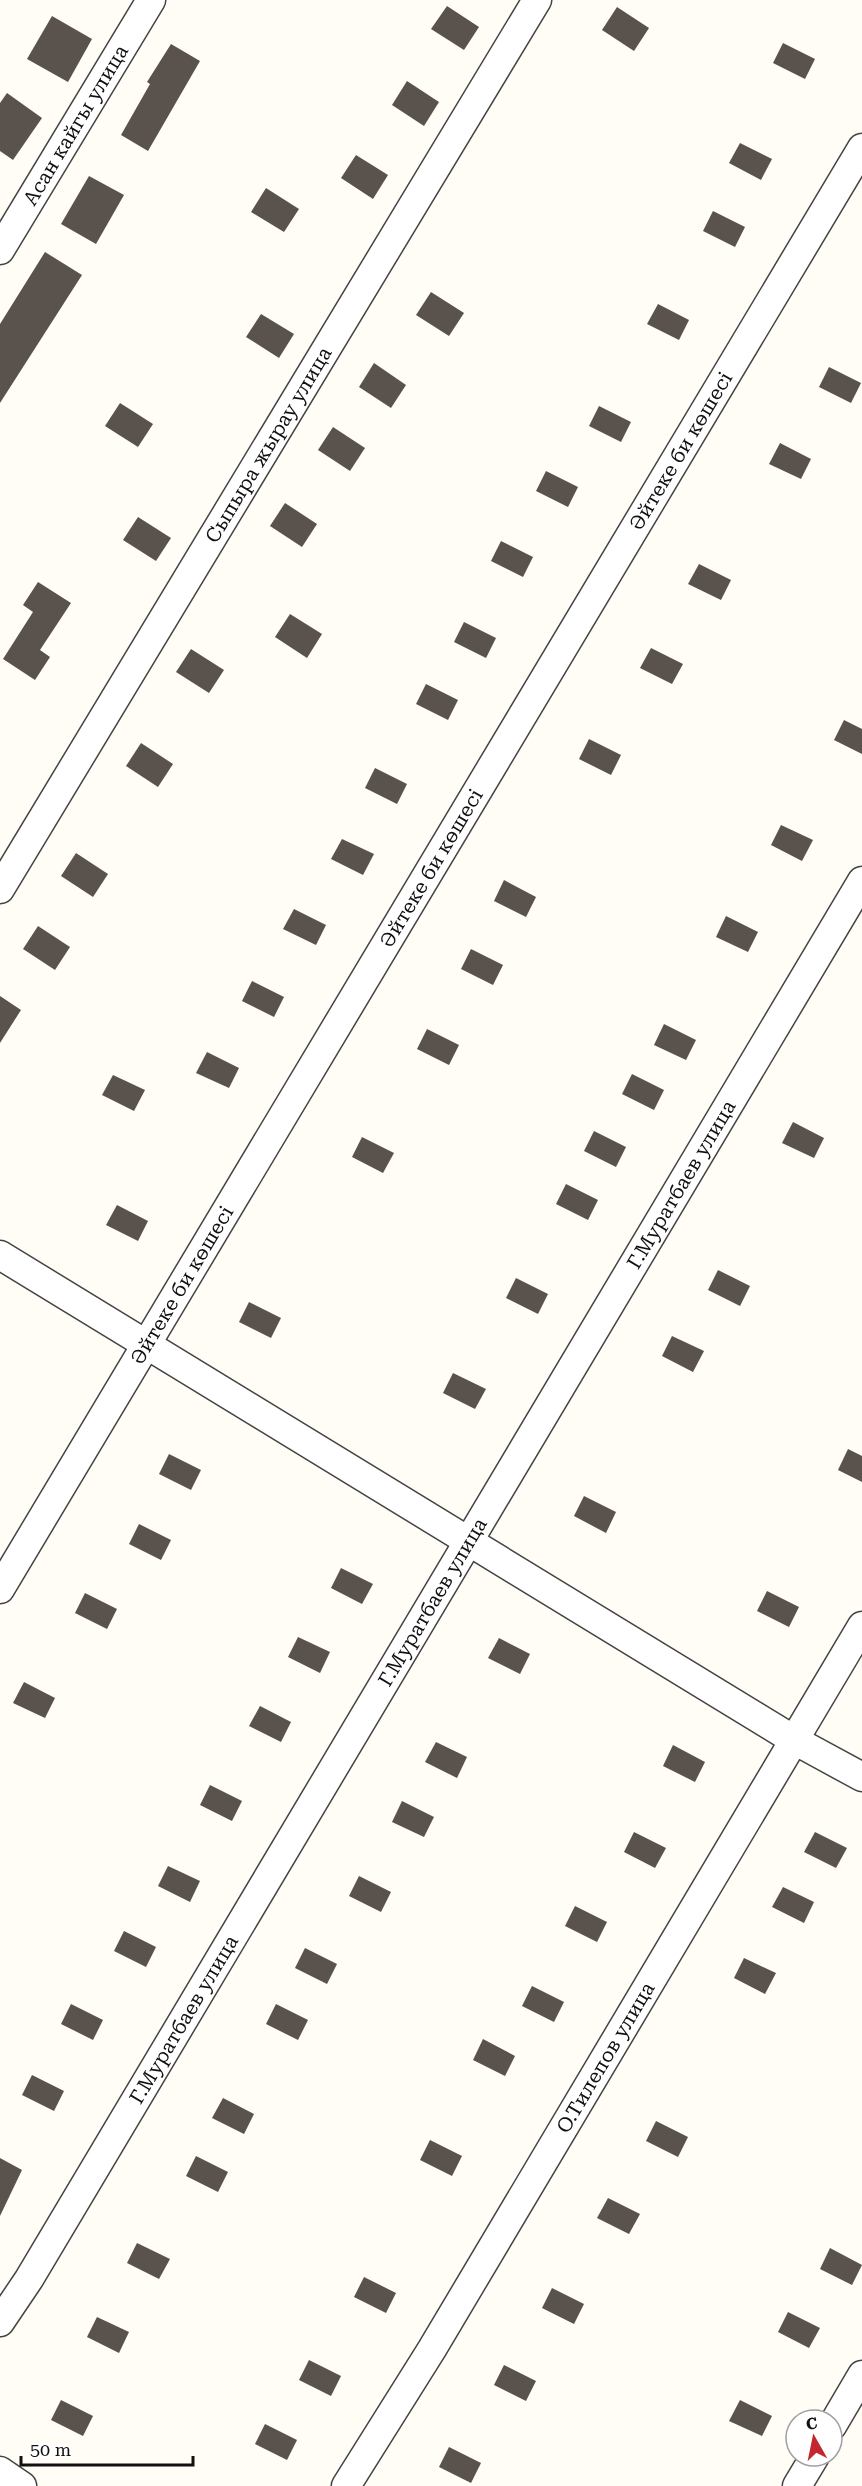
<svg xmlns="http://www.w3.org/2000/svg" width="862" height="2486" font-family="'Roboto Serif',serif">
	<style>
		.building { fill: #5a524d }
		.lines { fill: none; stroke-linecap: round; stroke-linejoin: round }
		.minor-casing { stroke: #444; stroke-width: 31 }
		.minor { stroke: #fff; stroke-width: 28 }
		.labels { text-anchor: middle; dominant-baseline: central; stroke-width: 6; stroke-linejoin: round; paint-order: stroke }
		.street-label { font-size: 20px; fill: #111; stroke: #fff }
	</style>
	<rect width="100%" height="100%" fill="#fffdf5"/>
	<g class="building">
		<polygon points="447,6 479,27 464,50 431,29"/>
		<polygon points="617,7 649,28 634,51 602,30"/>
		<polygon points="52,16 92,39 68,82 27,59"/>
		<polygon points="783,43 815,59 805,79 773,63"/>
		<polygon points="171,44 200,61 148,151 121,135 150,84 147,82"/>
		<polygon points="407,81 439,102 424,126 392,105"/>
		<polygon points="7,93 42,118 13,160 0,151 0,103"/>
		<polygon points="740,143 772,159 761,180 729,163"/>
		<polygon points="356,155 388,175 373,199 341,178"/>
		<polygon points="89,176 124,195 96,244 61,224"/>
		<polygon points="266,188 299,209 284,232 251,212"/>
		<polygon points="713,211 745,227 735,247 703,231"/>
		<polygon points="45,252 82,275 0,403 0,324"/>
		<polygon points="431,292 464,313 449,336 416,315"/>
		<polygon points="658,304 689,320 679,340 647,324"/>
		<polygon points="261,314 294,334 279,358 246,337"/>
		<polygon points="374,363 406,385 391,408 359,387"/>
		<polygon points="829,367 861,383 851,403 819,387"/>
		<polygon points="120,403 153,424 138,447 105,426"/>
		<polygon points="599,406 631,422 621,442 589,426"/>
		<polygon points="333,427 365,448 350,471 318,450"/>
		<polygon points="780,443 811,459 801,479 769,464"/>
		<polygon points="546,471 578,487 568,507 536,491"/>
		<polygon points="285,503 317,524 302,547 270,526"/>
		<polygon points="138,517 171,538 156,561 123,540"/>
		<polygon points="501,541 533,557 523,577 491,561"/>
		<polygon points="699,564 731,580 721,600 688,584"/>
		<polygon points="38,582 71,603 40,650 50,657 35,680 3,659 33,612 23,605"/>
		<polygon points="290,614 322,634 307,658 275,637"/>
		<polygon points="464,622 496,638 486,658 454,642"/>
		<polygon points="651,648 683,664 672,684 640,668"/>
		<polygon points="191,649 224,670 209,693 176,672"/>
		<polygon points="426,684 458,700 448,720 416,704"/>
		<polygon points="844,720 862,729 862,754 834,740"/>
		<polygon points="589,739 621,755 611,775 579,759"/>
		<polygon points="141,743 173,764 158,787 126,766"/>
		<polygon points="375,768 407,784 397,804 365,788"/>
		<polygon points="781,825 813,840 802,861 771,845"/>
		<polygon points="342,839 374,854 363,875 331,859"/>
		<polygon points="76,853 108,874 93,897 61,876"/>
		<polygon points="504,880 536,897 526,917 494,901"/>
		<polygon points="294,909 326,925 316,945 283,929"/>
		<polygon points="726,916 758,932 748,952 716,937"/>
		<polygon points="38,926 70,947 55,970 23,949"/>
		<polygon points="471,949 503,965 493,985 461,969"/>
		<polygon points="252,981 284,997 274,1017 242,1001"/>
		<polygon points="0,996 21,1010 0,1043"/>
		<polygon points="664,1024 696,1040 686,1060 654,1045"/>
		<polygon points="427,1029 459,1045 449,1065 417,1049"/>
		<polygon points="207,1052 239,1068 229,1088 196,1073"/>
		<polygon points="632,1074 664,1090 654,1110 622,1094"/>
		<polygon points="113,1075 145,1090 134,1111 102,1095"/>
		<polygon points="793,1122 824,1138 814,1158 782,1143"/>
		<polygon points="594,1131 626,1147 616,1167 584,1151"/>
		<polygon points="362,1137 394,1153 383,1173 352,1157"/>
		<polygon points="566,1184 598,1200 588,1220 556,1204"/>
		<polygon points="117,1205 148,1221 138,1241 106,1225"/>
		<polygon points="718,1270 750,1286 740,1306 708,1290"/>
		<polygon points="516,1278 548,1294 538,1314 506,1298"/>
		<polygon points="249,1302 281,1318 271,1338 239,1322"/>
		<polygon points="672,1336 704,1351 693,1372 662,1356"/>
		<polygon points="453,1373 486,1389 475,1409 443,1393"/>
		<polygon points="848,1449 862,1456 862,1482 838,1470"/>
		<polygon points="169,1454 201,1470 191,1490 159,1474"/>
		<polygon points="584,1496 616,1512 606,1533 574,1516"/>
		<polygon points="139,1524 171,1540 161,1560 129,1544"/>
		<polygon points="341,1568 373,1584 362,1604 331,1588"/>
		<polygon points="767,1591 799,1607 789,1627 757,1611"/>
		<polygon points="85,1593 117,1609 107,1629 75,1613"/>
		<polygon points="298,1637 330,1652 320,1673 288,1657"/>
		<polygon points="499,1638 530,1654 520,1674 488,1658"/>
		<polygon points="24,1682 55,1698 45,1718 13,1703"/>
		<polygon points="260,1706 291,1722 281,1742 249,1726"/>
		<polygon points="436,1742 467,1757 457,1778 425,1762"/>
		<polygon points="673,1745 705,1762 695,1782 663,1766"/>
		<polygon points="210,1785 242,1801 232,1821 200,1805"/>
		<polygon points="402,1801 434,1817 424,1837 392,1822"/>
		<polygon points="634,1832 666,1848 655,1868 624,1852"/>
		<polygon points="815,1832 847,1848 836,1868 804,1852"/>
		<polygon points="168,1866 200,1881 190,1902 158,1886"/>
		<polygon points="359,1876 391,1892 381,1912 349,1896"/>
		<polygon points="783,1887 814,1902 804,1923 772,1907"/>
		<polygon points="575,1906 607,1922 597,1942 565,1926"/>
		<polygon points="124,1931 156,1947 146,1967 114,1951"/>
		<polygon points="305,1948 337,1964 327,1984 295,1968"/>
		<polygon points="744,1958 776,1973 765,1994 734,1978"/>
		<polygon points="532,1986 564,2002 554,2022 522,2006"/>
		<polygon points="71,2004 103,2020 93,2040 61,2024"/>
		<polygon points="276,2004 308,2020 298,2040 266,2024"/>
		<polygon points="483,2039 515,2056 505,2076 473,2060"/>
		<polygon points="32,2075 64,2091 54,2111 22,2095"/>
		<polygon points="223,2098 254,2114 244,2134 212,2118"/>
		<polygon points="656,2121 688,2137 678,2157 646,2141"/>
		<polygon points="430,2140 462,2156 452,2176 420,2160"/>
		<polygon points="196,2156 228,2172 218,2192 186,2176"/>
		<polygon points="0,2158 22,2170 0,2216"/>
		<polygon points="608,2198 640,2214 629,2234 597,2218"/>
		<polygon points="137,2243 170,2259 159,2279 127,2263"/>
		<polygon points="830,2248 862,2265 852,2285 820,2269"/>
		<polygon points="364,2277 396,2293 386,2313 354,2297"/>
		<polygon points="552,2288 584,2304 574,2324 542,2308"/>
		<polygon points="788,2312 820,2328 809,2348 778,2332"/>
		<polygon points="97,2317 129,2332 119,2353 87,2337"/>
		<polygon points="309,2360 341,2376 331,2396 299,2380"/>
		<polygon points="504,2365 536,2381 526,2401 494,2385"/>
		<polygon points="61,2400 93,2416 83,2436 51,2420"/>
		<polygon points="740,2400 772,2416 762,2436 729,2421"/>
		<polygon points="265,2424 297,2440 287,2460 255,2444"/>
		<polygon points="449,2447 481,2463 471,2483 439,2467"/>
	</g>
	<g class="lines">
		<defs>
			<g id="minor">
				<path id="s1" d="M 0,250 L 151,0"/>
				<path id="s2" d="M 0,889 L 537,0"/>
				<polyline points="0,1255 794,1740 862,1777"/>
				<path id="s3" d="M 0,1589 L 862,148"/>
				<path id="s4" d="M 0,2322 L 29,2279 L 862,881"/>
				<polyline points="832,2426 862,2375"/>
				<polyline points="0,2471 22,2486"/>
				<path id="s5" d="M 346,2486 L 432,2349 L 862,1626"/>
				<polyline points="797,2486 815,2456"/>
			</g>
		</defs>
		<use href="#minor" class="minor-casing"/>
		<use href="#minor" class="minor"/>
	</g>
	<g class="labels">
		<g class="street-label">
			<text stroke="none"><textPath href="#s1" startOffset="146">Асан кайгы улица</textPath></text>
			<text stroke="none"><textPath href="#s2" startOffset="519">Сыпыра жырау улица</textPath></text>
			<text stroke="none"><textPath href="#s3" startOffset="1326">Әйтеке би көшесі</textPath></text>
			<text stroke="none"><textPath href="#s3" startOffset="840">Әйтеке би көшесі</textPath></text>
			<text stroke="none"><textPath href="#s4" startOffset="1326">Г.Муратбаев улица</textPath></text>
			<text stroke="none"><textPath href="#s3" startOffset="354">Әйтеке би көшесі</textPath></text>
			<text stroke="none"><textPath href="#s4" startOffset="840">Г.Муратбаев улица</textPath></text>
			<text stroke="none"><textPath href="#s4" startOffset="354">Г.Муратбаев улица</textPath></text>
			<text stroke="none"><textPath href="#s5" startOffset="501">О.Тилепов улица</textPath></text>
		</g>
	</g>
	<g transform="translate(814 2438) rotate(351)"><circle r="28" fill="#ffffff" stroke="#a0a0a0" stroke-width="1.5"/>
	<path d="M0-4.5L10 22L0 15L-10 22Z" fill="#c4262e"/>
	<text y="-9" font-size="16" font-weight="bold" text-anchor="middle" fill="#111111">С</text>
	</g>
	<path d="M21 2456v9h172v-9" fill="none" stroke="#111111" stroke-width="3"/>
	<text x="30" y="2456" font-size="18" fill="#111111" stroke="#ffffff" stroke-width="4.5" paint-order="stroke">50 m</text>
</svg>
